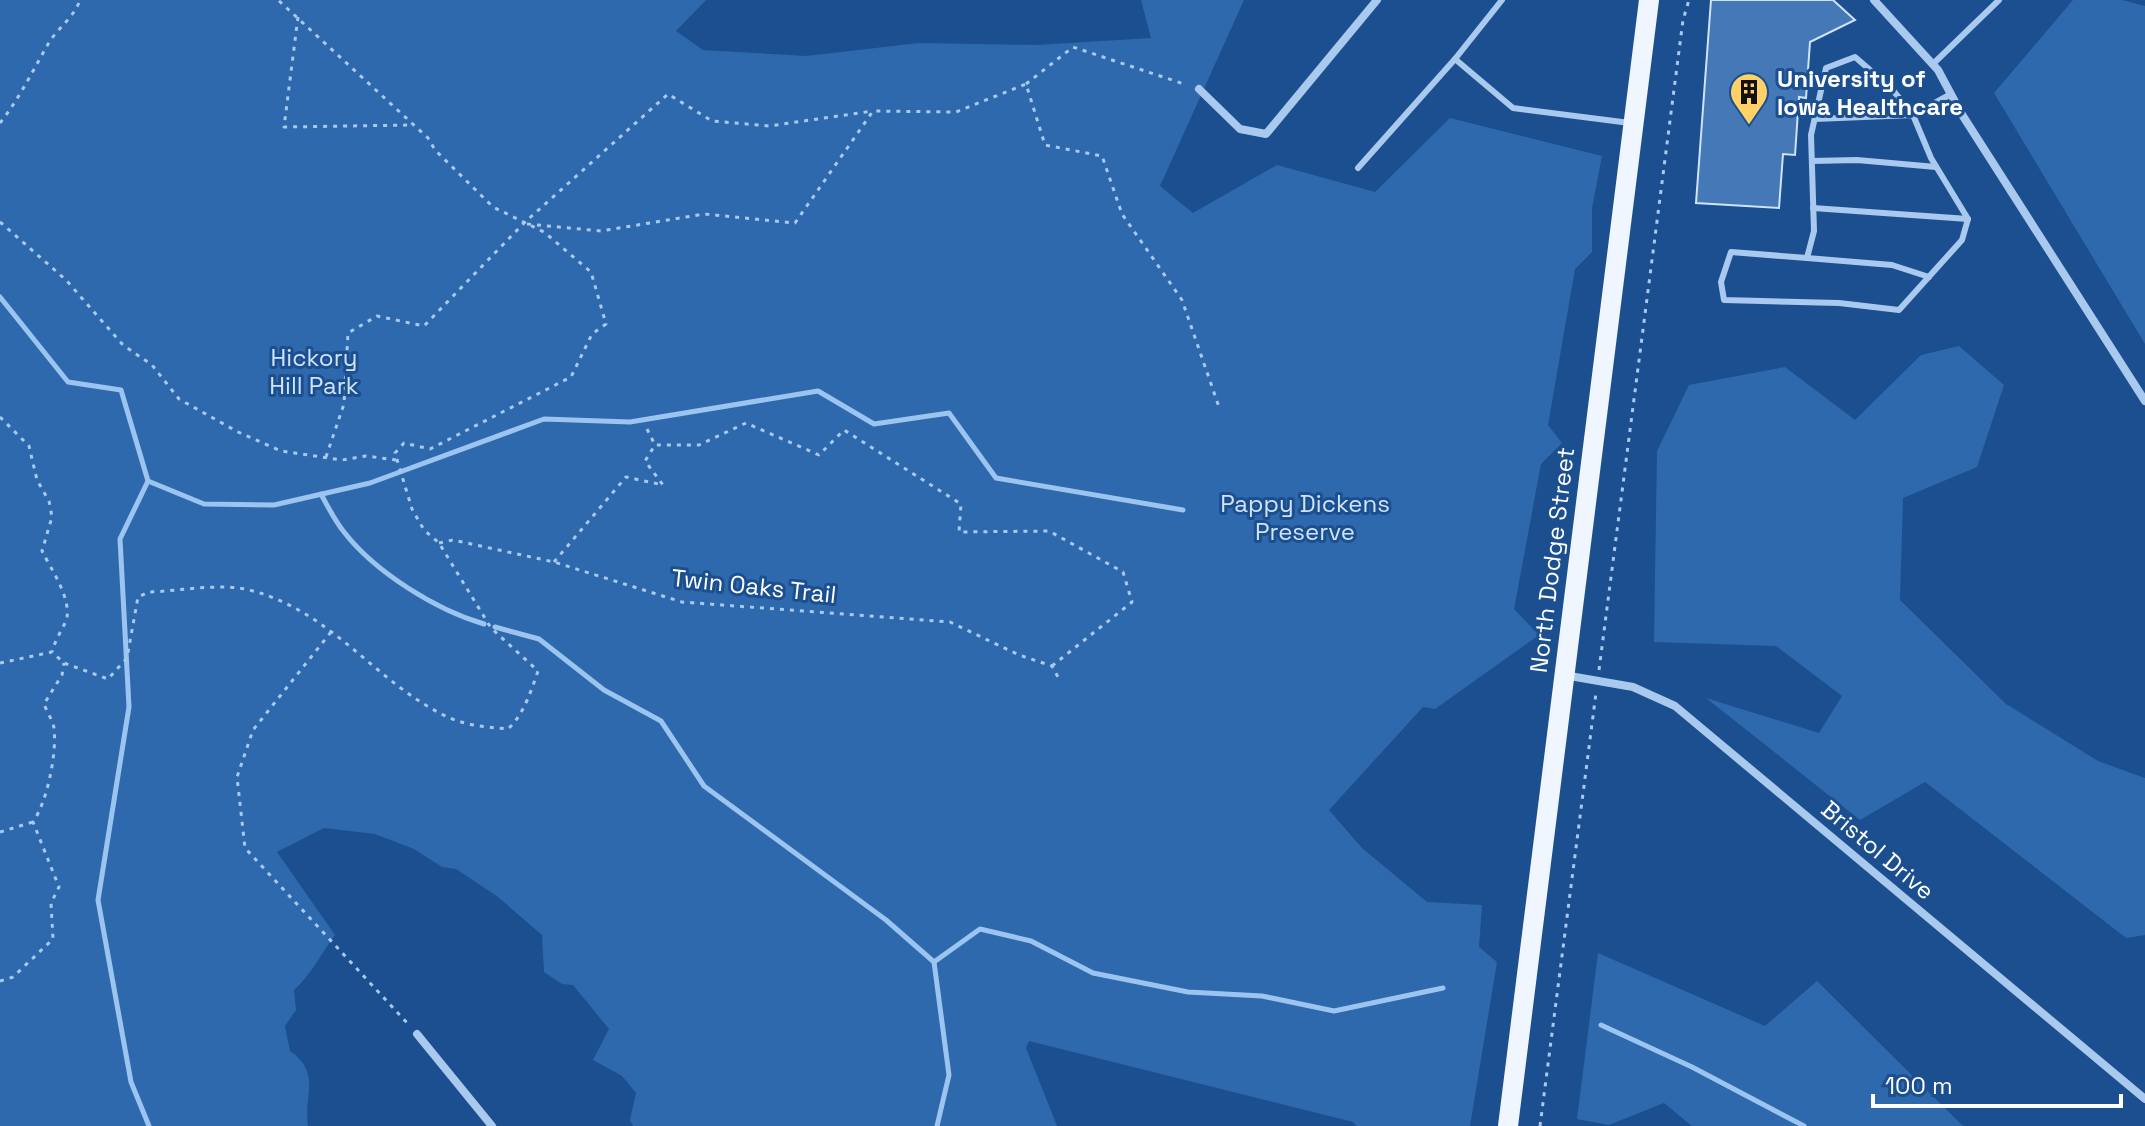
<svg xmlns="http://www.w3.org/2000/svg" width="2145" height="1126" font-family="'Space Grotesk',sans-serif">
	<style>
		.green { fill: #2e69ad }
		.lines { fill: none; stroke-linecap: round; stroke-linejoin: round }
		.stream { stroke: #9cc4f0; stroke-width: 5 }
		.building { fill: #4478b7; stroke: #cfe3fa; stroke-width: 2 }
		.path { stroke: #a9c9ee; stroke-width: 3; stroke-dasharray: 4 6; stroke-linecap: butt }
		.lane { stroke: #a9c9ee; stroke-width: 6 }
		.street { stroke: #a9c9ee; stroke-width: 8 }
		.primary { stroke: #f0f6ff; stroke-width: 20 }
		.labels { text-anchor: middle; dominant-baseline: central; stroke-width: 6; stroke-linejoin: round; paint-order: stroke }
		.poi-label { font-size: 24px; font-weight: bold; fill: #fff; stroke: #1b4f8f; text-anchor: start }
		.park-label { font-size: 24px; fill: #cfe3fa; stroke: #1b4f8f }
		.street-label { font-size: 24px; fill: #fff; stroke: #1b4f8f }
	</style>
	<rect width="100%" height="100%" fill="#1b4f8f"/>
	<g class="green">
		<path d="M 0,0 L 706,0 L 676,31 L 703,50 L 806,56 L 919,43 L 1037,45 L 1151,38 L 1141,0 L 1244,0 L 1160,186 L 1193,213 L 1277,165 L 1375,192 L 1450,118 L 1602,156 L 1592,208 L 1592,252 L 1575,269 L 1548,425 L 1562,443 L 1541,464 L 1514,609 L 1539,635 L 1435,709 L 1423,707 L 1329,810 L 1362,848 L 1427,902 L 1482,905 L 1479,947 L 1497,962 L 1470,1126 L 1356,1126 L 1353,1122 L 1029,1041 L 1026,1048 L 1057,1126 L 633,1126 L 630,1120 L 636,1093 L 622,1076 L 593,1060 L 609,1029 L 573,985 L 562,984 L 544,972 L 542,935 L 498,897 L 456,869 L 442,867 L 414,849 L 375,834 L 324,828 L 277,852 L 335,935 C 320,955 312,974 294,990 L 296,1010 L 285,1026 L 290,1051 C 322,1073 303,1096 308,1126 L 0,1126 Z"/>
		<polygon points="2073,0 2122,0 2145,6 2145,344 1994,93"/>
		<polygon points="1959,346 2004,385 1977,467 1903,498 1900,600 2006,704 2098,761 2145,778 2145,935 2126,938 1925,782 1860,820 1706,698 1819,733 1842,696 1776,646 1654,642 1657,451 1689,385 1785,367 1855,420 1921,355"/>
		<polygon points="1598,953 1765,1026 1817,981 1963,1126 1692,1126 1664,1103 1609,1125 1577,1119"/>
	</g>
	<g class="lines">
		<g class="stream">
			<polyline points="0,297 68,382 121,390 148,481 120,539 129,707 98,900 131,1082 149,1126"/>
			<polyline points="148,481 204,504 274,505 370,483 544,419 630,422 818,391 874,424 949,413 996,478 1183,510"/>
			<path d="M 321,494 C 328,507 335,521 344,532 C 375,572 436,610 484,624"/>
			<polyline points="495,627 539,639 604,690 661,721 704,786 886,920 934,962 949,1075 937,1126"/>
			<polyline points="934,962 980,929 1031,941 1093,973 1188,992 1262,996 1334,1011 1443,988"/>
			<polyline points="1601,1025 1692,1067 1804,1126"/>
		</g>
	</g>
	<polygon class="building" points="1711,0 1833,0 1855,20 1810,42 1806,98 1799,97 1795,155 1783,154 1779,208 1696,203"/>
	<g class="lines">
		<g class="path">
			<polyline points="298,17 284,127 413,125"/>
			<polyline points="1026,84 1073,47 1187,85"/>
			<path d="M 0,123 C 19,99 32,72 47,46 C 56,29 74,18 80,0"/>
			<polyline points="0,222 66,280 123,345 152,365 179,399 238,432 281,451 342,460 366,456 396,460"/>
			<polyline points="527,224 601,231 704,214 795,223 873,111 956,112 1026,84 1045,145 1102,156 1122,214 1182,300 1219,407"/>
			<path d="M 0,417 L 29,446 L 37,480 L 49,501 L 52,517 L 42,551 C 51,569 70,596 67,617 C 65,626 55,639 52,652"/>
			<polyline points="647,429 655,445"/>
			<polyline points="326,457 344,404 348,333 377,316 424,326 524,223 668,94 712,121 769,126 873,111"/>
			<polyline points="439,543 453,540 554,562 682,602 950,622 1019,655 1052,666 1058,677"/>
			<polyline points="554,562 626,477 663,485 645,461 655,445 699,445 746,423 819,455 844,430 961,504 959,532 1049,531 1123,572 1132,602 1052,666"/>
			<polyline points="331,632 253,730 237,777 245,848 409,1025"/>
			<path d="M 0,663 L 52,652 L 64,663 L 108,679 L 127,658 L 138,597 L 149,592 C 181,591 223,582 253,591 C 334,613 379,686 448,717 C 467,726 488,727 508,729 C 524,714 531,691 538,671 L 491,628 L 439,543 L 424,530 L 412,509 L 395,453 L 404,443 L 430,449 L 571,377 L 592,334 L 606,324 L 591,272 L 544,232 L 493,207 L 435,150 L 428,138 L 278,0"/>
			<polyline points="1599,670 1683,20 1689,0"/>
			<polyline points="0,832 33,822"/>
			<path d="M 0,981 L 13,977 L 53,939 L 51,903 L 59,887 L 33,822 C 47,802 57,754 54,728 C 53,721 47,712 44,704 L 62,675 L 64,663"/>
			<polyline points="1540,1126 1596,693"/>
		</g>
		<g class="lane">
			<polyline points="1502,0 1455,59 1513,108 1630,123"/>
			<polyline points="1933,64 1999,0"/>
			<polyline points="1815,119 1913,115 1931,158 1968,219 1962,240 1899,310 1839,303 1724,300 1721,282 1731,252 1807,258 1814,231 1811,135 1826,68 1855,57 1891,88 1913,115 1951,94"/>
			<polyline points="1812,161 1857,160 1936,167"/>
			<polyline points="1358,168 1455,59"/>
			<polyline points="1813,208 1968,219"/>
			<polyline points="1807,258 1892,265 1929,277"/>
		</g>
		<g class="street">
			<polyline points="1874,0 1938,70 1961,113 2145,401"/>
			<polyline points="1199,89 1240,129 1266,134 1377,0"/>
			<polyline points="1564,675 1633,687 1675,706 2145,1099"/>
			<polyline points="417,1034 492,1126"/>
		</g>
		<polyline class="primary" points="1508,1126 1649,0"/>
	</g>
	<defs>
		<symbol id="building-pin" viewBox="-11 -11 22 30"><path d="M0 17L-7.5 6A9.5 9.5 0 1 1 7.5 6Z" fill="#ffd166" stroke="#1b4f8f"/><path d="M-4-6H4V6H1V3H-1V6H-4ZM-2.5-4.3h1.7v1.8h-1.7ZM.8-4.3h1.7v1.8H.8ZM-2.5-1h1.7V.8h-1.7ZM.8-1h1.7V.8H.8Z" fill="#111"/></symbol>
	</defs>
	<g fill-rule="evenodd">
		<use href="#building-pin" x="1727" y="70" width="44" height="60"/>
	</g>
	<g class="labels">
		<g class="poi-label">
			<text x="1777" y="78">University of<tspan x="1777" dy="28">Iowa Healthcare</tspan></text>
		</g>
		<g class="park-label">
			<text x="314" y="357">Hickory<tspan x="314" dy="28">Hill Park</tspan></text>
			<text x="1305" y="503">Pappy Dickens<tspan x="1305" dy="28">Preserve</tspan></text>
		</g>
		<g class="street-label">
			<text transform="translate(1552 560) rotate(-83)">North Dodge Street</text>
			<text transform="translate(754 586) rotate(6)">Twin Oaks Trail</text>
			<text transform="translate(1878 850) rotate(40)">Bristol Drive</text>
		</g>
	</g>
	<path d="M1873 1094v12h248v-12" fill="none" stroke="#ffffff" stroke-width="4"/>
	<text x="1885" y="1094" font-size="24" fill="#ffffff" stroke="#1b4f8f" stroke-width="6" paint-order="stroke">100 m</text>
</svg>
